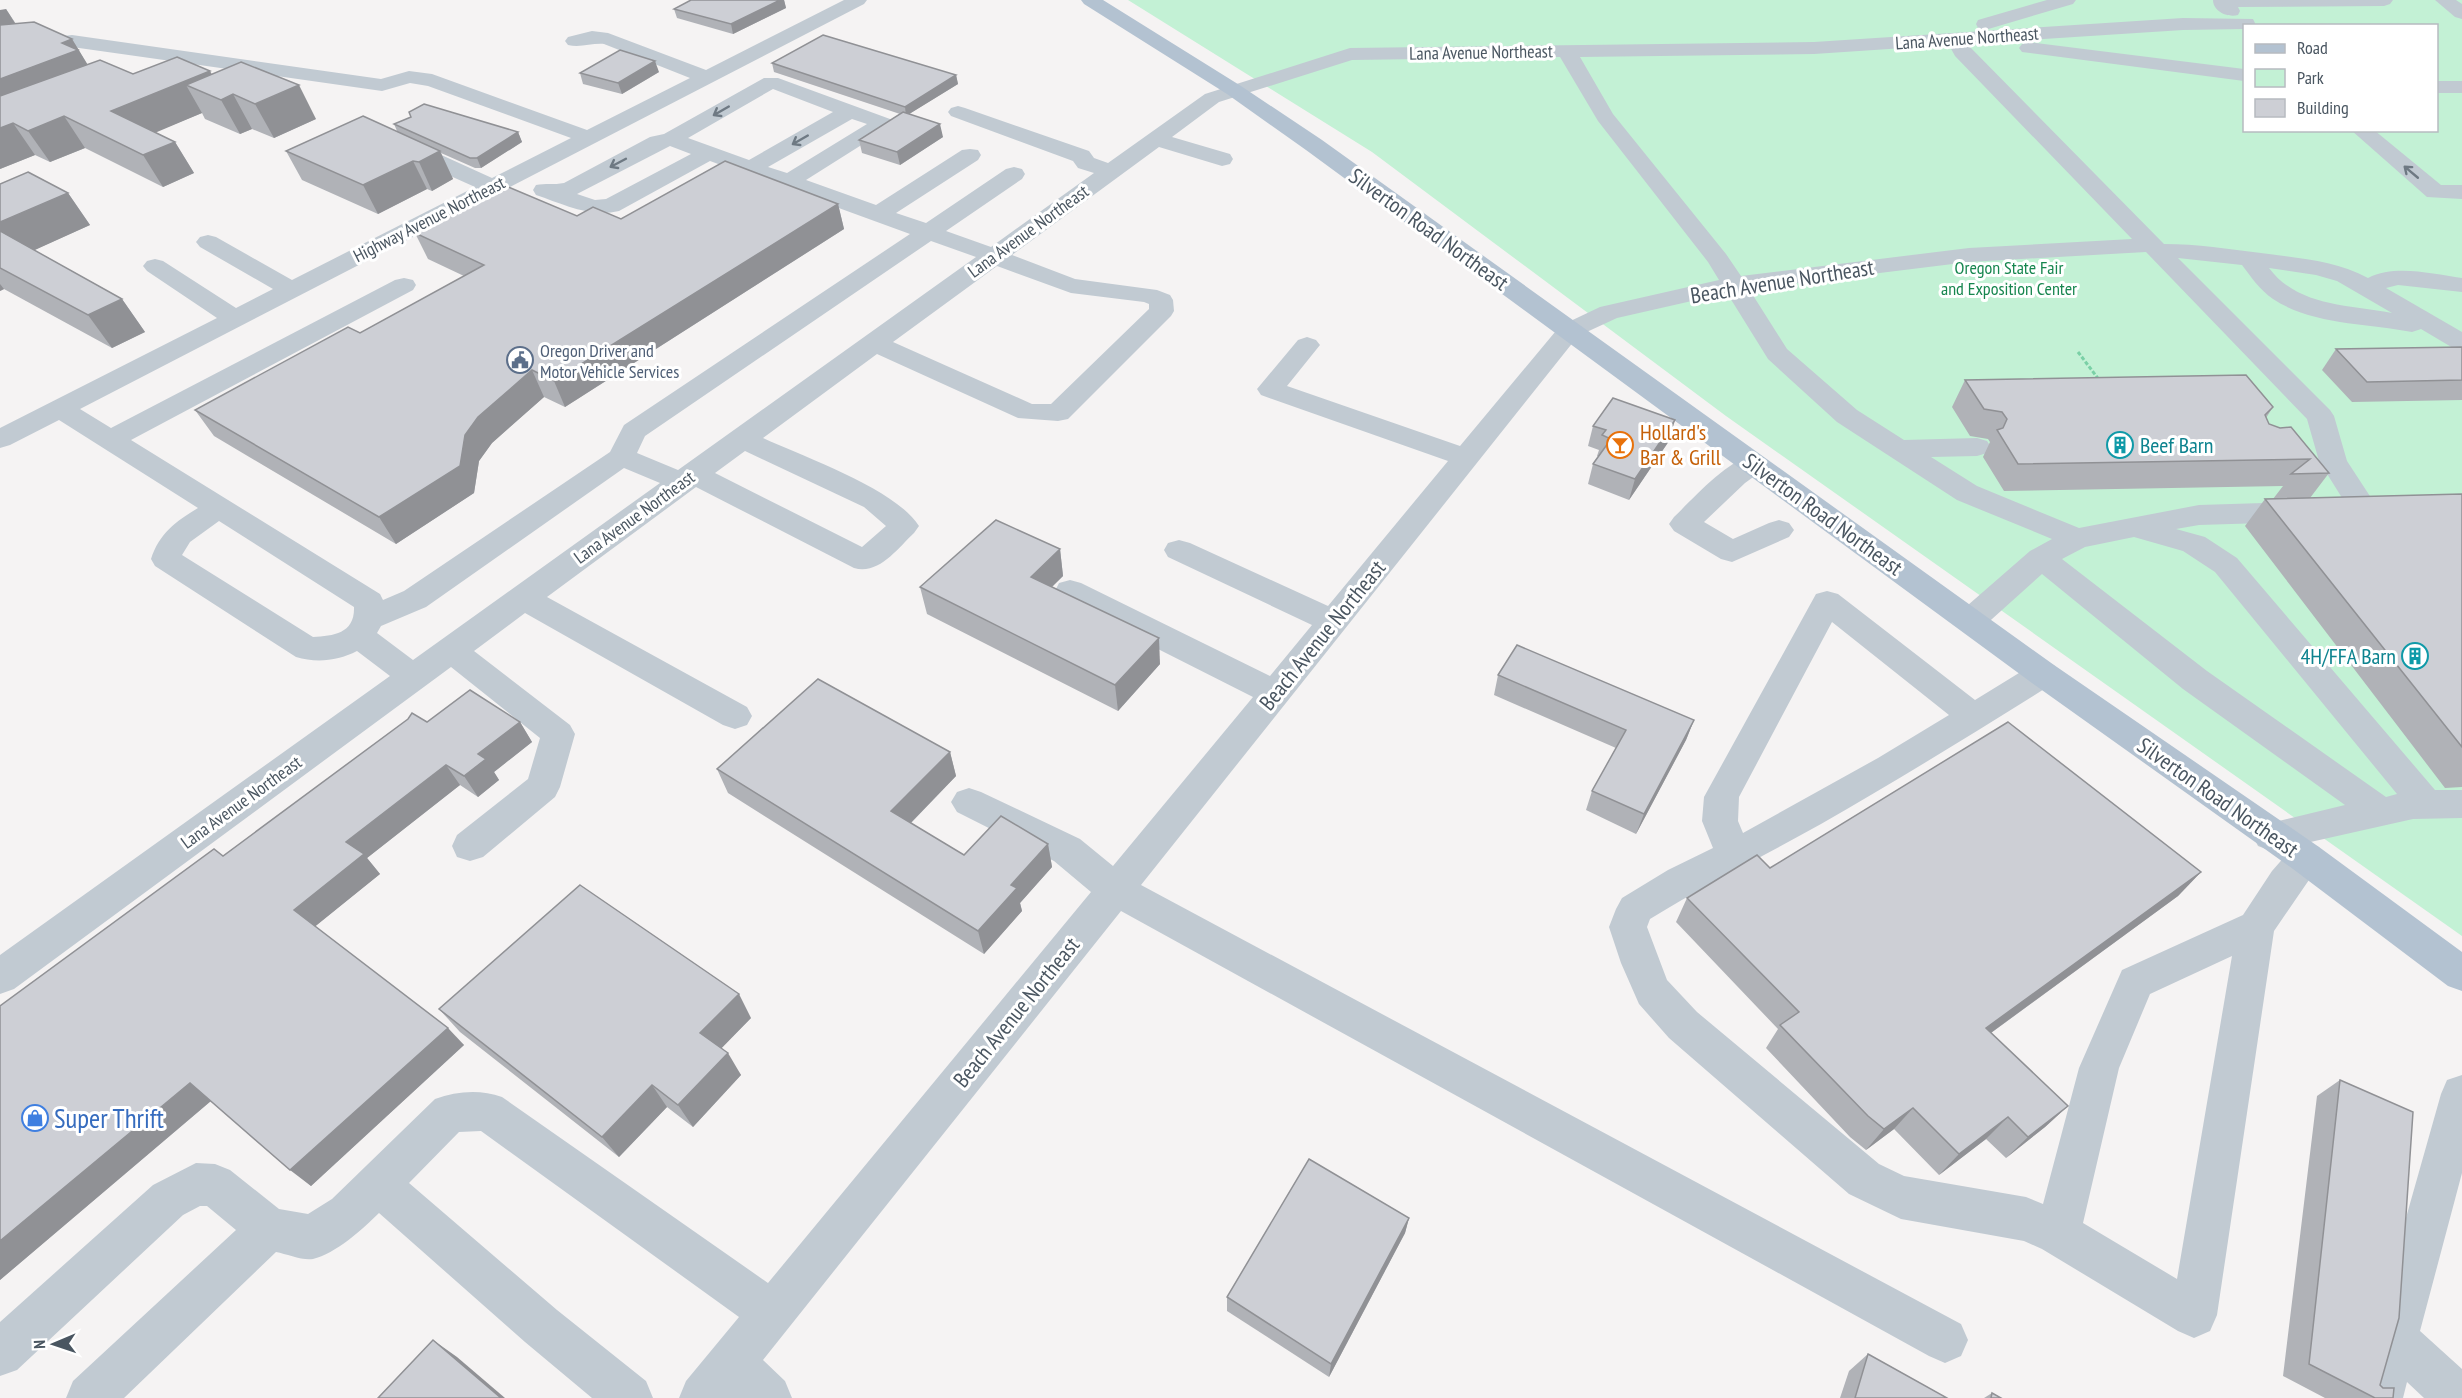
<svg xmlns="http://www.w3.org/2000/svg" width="2462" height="1398" font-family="'PT Sans Narrow',sans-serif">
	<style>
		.green { fill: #c3f1d5; fill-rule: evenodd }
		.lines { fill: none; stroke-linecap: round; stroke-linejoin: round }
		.path { stroke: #7ad0a6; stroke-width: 3; stroke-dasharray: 4 2; stroke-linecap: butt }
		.minor { fill: #c1cad2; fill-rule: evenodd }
		.major { fill: #b3c2d1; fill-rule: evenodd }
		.wall { fill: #b0b2b7 }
		.shaded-wall { fill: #909195 }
		.building { fill: #cdcfd5; stroke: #909195; stroke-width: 1.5 }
		.oneway { stroke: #6e7983 }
		.labels { text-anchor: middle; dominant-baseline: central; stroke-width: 6; stroke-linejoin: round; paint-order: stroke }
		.far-street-label { font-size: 18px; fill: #4a5661; stroke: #fff }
		.far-park-label { font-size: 18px; fill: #17864f; stroke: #fff }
		.far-service-label { font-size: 18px; fill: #4e5e75; stroke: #fff; text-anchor: start }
		.street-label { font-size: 22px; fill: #4a5661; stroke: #fff }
		.food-label { font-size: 22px; fill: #c56008; stroke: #fff; text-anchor: start }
		.culture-label { font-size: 22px; fill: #0d838f; stroke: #fff; text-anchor: start }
		.near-shop-label { font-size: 27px; fill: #366cbe; stroke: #fff; text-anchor: start }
	</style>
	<rect width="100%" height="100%" fill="#f5f3f3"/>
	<path class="green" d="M 1128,0 L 2462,0 L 2462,936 L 1726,416 L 1372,152 ZM 2244,26 L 2436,26 L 2436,130 L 2244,130 Z"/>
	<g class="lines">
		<polyline class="path" points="2078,352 2100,381"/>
		<g class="minor">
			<path d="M 844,0 L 867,0 L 864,4 L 80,409 L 111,428 L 395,280 L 404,278 L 413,280 L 416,285 L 413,290 L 131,440 L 380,594 L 383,600 L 404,591 L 610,452 L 624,425 L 910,234 L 710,161 L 619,211 C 590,218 563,204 536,195 L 533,190 L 536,185 C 545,183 554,185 564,183 L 650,137 L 664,134 L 764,78 L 778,78 L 890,119 L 893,123 L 890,127 L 806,180 L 876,205 L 962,150 L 970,149 L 978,150 L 981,155 L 978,160 L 896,213 L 926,223 L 1006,169 L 1014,167 L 1022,169 L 1025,174 L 1022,179 L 946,231 L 991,247 L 1094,173 L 1078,168 L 1073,161 L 951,116 L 948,112 L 951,108 L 958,106 L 965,108 L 1089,151 L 1094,158 L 1108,163 L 1205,94 L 1350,48 L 1814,42 L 2183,18 L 2253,19 L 2255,23 L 2254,26 L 2244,26 L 2244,29 L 2183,30 L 1980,43 L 1969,46 L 2164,244 C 2197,244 2229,249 2261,253 C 2297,258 2335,260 2368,278 C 2396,264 2432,274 2462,278 L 2462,292 L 2398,285 L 2386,288 L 2462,332 L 2462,351 L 2453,348 L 2421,329 L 2412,332 C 2367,323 2312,325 2273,299 C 2260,290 2251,277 2242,265 L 2178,258 L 2330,410 L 2334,416 L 2347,461 L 2379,510 L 2374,517 L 2364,520 L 2354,517 L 2319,461 L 2307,419 L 2146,252 L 1969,262 L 1749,289 L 1787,349 L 1857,410 L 1904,440 L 1977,438 L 1987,441 L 1991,447 L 1987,453 L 1977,456 L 1931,457 L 1977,486 L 2079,528 L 2199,505 L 2298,502 L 2308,505 L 2313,512 L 2308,519 L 2298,522 L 2199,525 L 2176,529 L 2205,537 L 2237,558 L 2435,790 L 2462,790 L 2462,818 L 2413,819 L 2306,843 L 2319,847 L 2324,858 L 2274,931 L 2217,1315 L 2210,1331 L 2194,1338 L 2178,1331 L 2042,1249 L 2024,1241 L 1901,1219 L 1849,1194 L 1669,1038 L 1639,1004 L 1621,963 L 1609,927 L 1616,909 L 1622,898 L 1668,870 L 1713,848 L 1702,821 L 1704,797 L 1816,594 L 1827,591 L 1838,594 L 1975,700 L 2032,665 L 2043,662 L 2054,665 L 2059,674 L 2054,683 C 1977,731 1900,779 1821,824 C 1764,856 1705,885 1650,919 L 1647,927 L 1667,980 L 1697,1012 L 1879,1164 L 1904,1176 L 2026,1197 L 2043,1204 L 2079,1068 L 2122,970 L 2243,915 L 2272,871 L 2293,847 L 2306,843 L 2271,851 L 2258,846 L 2253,836 L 2258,826 L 2345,805 L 2183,689 L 2042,574 L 1982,628 L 1971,631 L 1960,628 L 1955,620 L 1960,612 L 2030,551 L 2052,539 L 1957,500 L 1837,422 L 1768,359 L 1727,293 L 1617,318 L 1578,336 L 1141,885 L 1961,1324 L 1968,1340 L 1961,1356 L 1945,1363 L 1929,1356 L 1121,911 L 763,1360 L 785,1381 L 792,1398 L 679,1398 L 686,1381 L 739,1317 L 481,1131 L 459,1132 L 409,1183 L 557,1310 L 646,1381 L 653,1398 L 592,1398 L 525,1342 L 379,1213 C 363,1229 335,1254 313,1259 C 303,1261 287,1254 276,1252 L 124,1398 L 66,1398 L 73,1381 L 236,1230 L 207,1206 L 200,1206 L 183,1215 L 17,1370 L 0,1376 L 0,1322 L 153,1185 L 196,1163 L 215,1164 L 230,1170 L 279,1209 L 308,1214 L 332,1199 L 435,1099 C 457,1091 480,1089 502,1097 L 768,1283 L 1091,892 L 1054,861 L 957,812 L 951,802 L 957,792 L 969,788 L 981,792 L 1080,839 L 1113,866 L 1253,697 L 1059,599 L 1055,591 L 1059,583 L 1070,580 L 1081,583 L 1270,676 L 1312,625 L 1168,557 L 1164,550 L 1168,543 L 1179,540 L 1190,543 L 1328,606 L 1448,461 L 1261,395 L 1257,389 L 1298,340 L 1307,337 L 1316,340 L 1320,345 L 1287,386 L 1460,446 L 1560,326 L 1600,307 L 1719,280 L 1708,262 L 1598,121 L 1560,57 L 1352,60 L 1219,102 L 1172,137 L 1230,154 L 1233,159 L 1230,164 L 1222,166 L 1159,147 L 1012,255 L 1075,279 L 1157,290 L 1170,295 L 1173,300 L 1174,311 L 1171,316 L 1068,419 L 1058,421 L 1018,418 L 877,354 L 763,438 C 804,457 896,489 919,526 L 914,533 C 897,549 879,575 854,568 L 696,487 L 547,597 L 747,707 L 752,716 L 747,725 L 735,729 L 723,725 L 525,613 L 474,651 L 570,725 L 575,734 L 560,787 L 555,797 L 483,857 L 470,861 L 457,857 L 452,846 L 457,835 L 528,779 L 540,738 L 451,667 L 14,989 L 0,994 L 0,955 L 390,676 L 357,651 C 338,661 316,663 296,657 L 155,566 L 151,559 C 159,534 176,521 198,508 L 59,420 L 10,445 L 0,448 L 0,428 L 217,318 L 147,271 L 143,266 L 147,261 L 155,259 L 163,261 L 236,308 L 273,289 L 200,247 L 196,242 L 200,237 L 208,235 L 216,237 L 292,280 L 475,187 L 399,153 L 396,148 L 399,143 L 407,142 L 415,143 L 492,178 L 571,138 L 428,86 L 410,83 L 382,91 L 72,47 L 0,56 L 0,44 L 72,35 L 381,79 L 409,71 L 432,74 L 587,130 L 690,78 L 604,44 C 592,43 580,48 568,45 L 565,41 L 568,37 L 592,31 L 608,33 L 706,70 ZM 1949,45 L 1955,56 L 2132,239 L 1969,248 L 1741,276 L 1726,254 L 1613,114 L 1580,57 L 1814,54 ZM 773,89 L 833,112 L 749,160 L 688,138 ZM 852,119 L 867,124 L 787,173 L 768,167 ZM 670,146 L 691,154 L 606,199 L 595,200 L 577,194 ZM 931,241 L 976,257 L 678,470 L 637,453 L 645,436 ZM 997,266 L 1071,293 L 1144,302 L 1149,304 L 1149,309 L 1051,404 L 1032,404 L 893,342 ZM 2269,268 L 2316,275 L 2337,281 L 2392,313 C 2350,305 2298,307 2269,268 ZM 745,451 L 864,507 L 886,526 L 862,547 L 715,473 ZM 624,468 L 660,483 L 413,660 L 377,633 L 381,626 L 426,607 ZM 219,521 L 354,607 C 355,633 334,636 313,637 L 182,555 L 190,542 ZM 2134,537 L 2183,551 L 2215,572 L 2397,794 L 2386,797 L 2207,671 L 2062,559 L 2085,547 ZM 1832,622 L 1949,715 L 1878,758 L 1743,833 L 1738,821 L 1739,797 ZM 2232,956 L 2177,1279 L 2083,1223 L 2119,1068 L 2150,994 Z"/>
			<polygon points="2047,0 2076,0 2073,4 1985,30 1978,28 1976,24 1978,20"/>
			<path d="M 2213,0 L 2393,0 L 2390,4 L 2384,6 L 2238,7 L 2240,11 L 2238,15 C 2227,18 2213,11 2213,0 Z"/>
			<polygon points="2435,0 2456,0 2462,4 2462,19 2455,17"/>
			<polygon points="2029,42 2244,69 2244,81 2022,52 2019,48 2022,44"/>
			<rect x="2436" y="81" width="26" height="12"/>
			<polygon points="2351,130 2374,130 2441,185 2462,185 2462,199 2427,197"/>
			<path d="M 1753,455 L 1763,458 L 1767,464 L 1763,470 L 1745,483 L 1704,522 L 1733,539 L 1769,523 L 1779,520 L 1789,523 L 1794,530 L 1789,537 L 1732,562 L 1721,559 L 1674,531 L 1669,524 L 1674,517 C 1695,497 1725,462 1753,455 Z"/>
			<polygon points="2462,1075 2462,1173 2420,1331 2462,1369 2462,1398 2424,1398 2407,1382 2403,1398 2355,1398 2441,1094 2447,1080"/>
		</g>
		<polygon class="major" points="1081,0 1103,0 1241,86 1322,140 2054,665 2319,847 2462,952 2462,991 2448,986 2293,869 2032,683 1306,150 1227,94 1084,4"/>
	</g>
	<g class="wall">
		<polygon points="691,0 784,0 786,8 733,34 677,18 674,9"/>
		<polygon points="6,9 16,24 72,39 87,64 133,74 212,74 316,119 274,138 252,129 240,134 205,119 202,113 155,132 175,142 194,173 163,187 85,148 50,162 35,155 0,169"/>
		<polygon points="772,63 956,75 958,84 909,114 943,137 900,165 862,153 859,140 900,114 774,72"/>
		<polygon points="659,72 622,94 583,84 580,73"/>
		<polygon points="411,117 518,132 522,142 481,168 475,168 441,153 453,179 432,191 427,189 378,214 302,180 286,151 397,131 394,124"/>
		<polygon points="0,184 68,193 90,225 34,250 122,299 145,332 112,348 4,289 0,291"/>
		<polygon points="838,204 844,229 565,407 544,397 492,443 479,461 474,493 396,544 214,436 195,410 360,333 464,276 428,259 415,233 577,216 621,219"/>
		<polygon points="2462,347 2462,400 2352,402 2322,370 2336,349"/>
		<polygon points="1965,380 2273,407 2266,418 2269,424 2329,473 2310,498 2462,494 2462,787 2445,788 2245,526 2265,499 2273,499 2283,486 2004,491 1983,457 1990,442 1988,439 1970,436 1952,407"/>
		<polygon points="1593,426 1669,441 1629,500 1588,484 1593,464 1598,456 1597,456 1599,450 1588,446"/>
		<polygon points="1060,549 1063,576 1052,587 1160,664 1118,711 927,614 920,587"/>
		<polygon points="1498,675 1694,720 1686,740 1636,834 1586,810 1592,791 1616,748 1494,695"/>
		<polygon points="520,722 532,742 494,772 499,780 478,797 460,785 367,858 380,874 315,926 464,1045 311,1186 211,1101 0,1280 0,1006 223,856"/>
		<polygon points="950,752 956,776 911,823 964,855 1048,844 1052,867 1020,903 1022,911 984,954 728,793 717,769"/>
		<polygon points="2201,872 2178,896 1991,1033 2068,1106 2045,1127 2006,1158 1986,1139 1939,1175 1894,1129 1866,1150 1850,1137 1766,1048 1778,1029 1676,922 1687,898"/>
		<polygon points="439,1009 751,1018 721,1048 741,1075 693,1127 667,1107 619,1157 460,1032"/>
		<polygon points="2340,1080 2380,1385 2393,1398 2325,1398 2283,1376 2317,1096"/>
		<polygon points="1409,1218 1405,1233 1329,1377 1227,1311 1227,1297"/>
		<polygon points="1868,1354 1947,1398 1840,1398 1849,1371"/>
		<polygon points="1992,1393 2001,1398 1984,1398"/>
	</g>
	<g class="shaded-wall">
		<polygon points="780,0 784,0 786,8 733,34 731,24"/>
		<polygon points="6,9 25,39 0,42 0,10"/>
		<polygon points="72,39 97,80 0,119 0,79 62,43"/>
		<polygon points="655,61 659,72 622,94 618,83"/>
		<polygon points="210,71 225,98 233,94 252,129 240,134 221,100 186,85 202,113 131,143 111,111"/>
		<polygon points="956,75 958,84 906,116 905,107"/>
		<polygon points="299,85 316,119 274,138 255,104"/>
		<polygon points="64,116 85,148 50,162 28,131"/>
		<polygon points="13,123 35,155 0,169 0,128"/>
		<polygon points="940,124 943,137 900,165 897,152"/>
		<polygon points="518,132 522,142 481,168 477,158"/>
		<polygon points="175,142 194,173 163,187 143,155"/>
		<polygon points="440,151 453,179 432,191 419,162"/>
		<polygon points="413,161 427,189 378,214 363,185"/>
		<polygon points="68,193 90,225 15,259 0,239 0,222"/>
		<polygon points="838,204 844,229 565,407 554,381"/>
		<polygon points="0,284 4,289 0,291"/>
		<polygon points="122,299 145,332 112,348 88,315"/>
		<polygon points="532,370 544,397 492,443 479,461 474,493 396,544 379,517 465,435 478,417"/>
		<polygon points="1675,420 1669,441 1629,500 1635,479"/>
		<polygon points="1060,549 1063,576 1035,603 1031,577"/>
		<polygon points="1159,638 1160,664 1118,711 1115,685"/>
		<polygon points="1694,720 1686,740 1636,834 1644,814"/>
		<polygon points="520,722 532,742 494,772 499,780 478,797 464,776 478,754"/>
		<polygon points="950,752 956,776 899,835 891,811"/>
		<polygon points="446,765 460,785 367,858 380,874 312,929 294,910 346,842"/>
		<polygon points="1048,844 1052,867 1020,903 1022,911 984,954 978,931 1011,885"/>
		<polygon points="2201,872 2178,896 1966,1051 1986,1028"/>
		<polygon points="739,994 751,1018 714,1056 700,1033"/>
		<polygon points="448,1028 464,1045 311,1186 290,1170"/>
		<polygon points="728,1053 741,1075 693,1127 678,1105"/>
		<polygon points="190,1083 212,1100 0,1280 0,1241"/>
		<polygon points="652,1085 667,1107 619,1157 602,1137"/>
		<polygon points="2068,1106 2045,1127 2006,1158 2028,1137"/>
		<polygon points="1913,1108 1894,1129 1866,1150 1884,1129"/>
		<polygon points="2008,1117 1986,1139 1939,1175 1959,1154"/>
		<polygon points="1409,1218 1405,1233 1329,1377 1331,1364"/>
		<polygon points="433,1340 457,1357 505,1398 501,1398"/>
	</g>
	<g class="building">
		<polygon points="691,0 780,0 731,24 674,9"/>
		<polygon points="34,22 72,39 62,43 78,50 0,79 0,25"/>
		<polygon points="823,35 956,75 905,107 772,63"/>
		<polygon points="620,50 655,61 618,83 580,73"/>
		<polygon points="177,57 210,71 111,111 175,142 143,155 64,116 28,131 13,123 0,128 0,96 100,60 133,74"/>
		<polygon points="241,62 299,85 255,104 233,94 221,100 186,85"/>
		<polygon points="424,104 518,132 477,158 470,158 394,124 411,117 409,112"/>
		<polygon points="903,112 940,124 897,152 859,140"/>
		<polygon points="363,116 440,151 419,162 413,161 363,185 286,151"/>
		<polygon points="725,161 838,204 554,381 532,370 478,417 465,435 460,466 379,517 195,410 348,327 360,333 484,265 415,233 506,186 577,216 593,207 621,219"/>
		<polygon points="28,172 68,193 0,222 0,184"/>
		<polygon points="0,231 122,299 88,315 0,268"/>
		<polygon points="2462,347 2462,380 2367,382 2336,349"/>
		<polygon points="2246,375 2273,407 2265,415 2269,424 2280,428 2291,427 2329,473 2291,474 2310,459 2018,464 1997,430 2003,428 2007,419 2002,412 1984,409 1965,380"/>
		<polygon points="1613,398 1675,420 1635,479 1593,464 1611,439 1602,435 1606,430 1593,426"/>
		<polygon points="2462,494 2462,747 2265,499"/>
		<polygon points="996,520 1060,549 1031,577 1159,638 1115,685 920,587"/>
		<polygon points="1517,645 1694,720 1644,814 1592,791 1626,730 1498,675"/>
		<polygon points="818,679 950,752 891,811 964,855 1001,816 1048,844 1011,885 1017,888 978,931 717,769"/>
		<polygon points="470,690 520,722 478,754 486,759 464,776 446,765 346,842 364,854 294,910 448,1028 290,1170 190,1083 0,1241 0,1006 214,849 223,856 408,719 412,713 427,722"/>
		<polygon points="2008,722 2201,872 1986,1028 2068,1106 2028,1137 2008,1117 1959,1154 1913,1108 1884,1129 1868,1116 1780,1025 1799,1012 1687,898 1757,855 1770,868"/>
		<polygon points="580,885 739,994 700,1033 728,1053 678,1105 652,1085 602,1137 439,1009"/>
		<polygon points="2340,1080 2413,1112 2399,1318 2380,1385 2383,1388 2394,1388 2393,1398 2375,1398 2309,1364"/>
		<polygon points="1309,1159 1409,1218 1331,1364 1227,1297"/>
		<polygon points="433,1340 501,1398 378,1398"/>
		<polygon points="1868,1354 1947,1398 1855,1398"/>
		<polygon points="1992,1393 2001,1398 1991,1398"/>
	</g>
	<defs><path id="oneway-shaft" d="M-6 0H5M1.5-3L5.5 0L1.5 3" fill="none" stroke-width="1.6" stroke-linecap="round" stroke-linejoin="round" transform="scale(1.5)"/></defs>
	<g class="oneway">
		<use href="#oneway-shaft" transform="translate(721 111) rotate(150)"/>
		<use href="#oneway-shaft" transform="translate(800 140) rotate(150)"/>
		<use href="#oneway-shaft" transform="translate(618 163) rotate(152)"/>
		<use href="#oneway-shaft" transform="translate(2411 172) rotate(-140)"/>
	</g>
	<defs>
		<symbol id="civic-ring" viewBox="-11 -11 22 22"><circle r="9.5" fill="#fff" stroke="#5c6f8a" stroke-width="1.5"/><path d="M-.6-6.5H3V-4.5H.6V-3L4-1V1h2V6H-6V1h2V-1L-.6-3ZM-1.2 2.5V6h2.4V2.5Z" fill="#5c6f8a"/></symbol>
		<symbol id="bar-ring" viewBox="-11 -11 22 22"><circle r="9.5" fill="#fff" stroke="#e8710a" stroke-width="1.5"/><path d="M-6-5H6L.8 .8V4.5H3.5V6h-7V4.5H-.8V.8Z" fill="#e8710a"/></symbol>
		<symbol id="building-ring" viewBox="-11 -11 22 22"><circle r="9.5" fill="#fff" stroke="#0f9aa8" stroke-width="1.5"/><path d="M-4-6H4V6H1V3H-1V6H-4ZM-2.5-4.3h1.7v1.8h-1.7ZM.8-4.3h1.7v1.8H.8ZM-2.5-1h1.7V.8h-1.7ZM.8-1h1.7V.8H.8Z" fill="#0f9aa8"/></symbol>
		<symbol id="shop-ring" viewBox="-11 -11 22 22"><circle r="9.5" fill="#fff" stroke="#3f7fe0" stroke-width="1.5"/><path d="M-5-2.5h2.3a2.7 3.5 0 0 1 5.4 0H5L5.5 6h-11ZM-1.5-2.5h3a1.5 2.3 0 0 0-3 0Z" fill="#3f7fe0"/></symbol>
	</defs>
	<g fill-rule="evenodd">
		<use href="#civic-ring" x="505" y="345" width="30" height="30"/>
		<use href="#bar-ring" x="1605" y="430" width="30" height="30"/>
		<use href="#building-ring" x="2105" y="430" width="30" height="30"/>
		<use href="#building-ring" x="2400" y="641" width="30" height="30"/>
		<use href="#shop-ring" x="20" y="1103" width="30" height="30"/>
	</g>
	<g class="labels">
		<g class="far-street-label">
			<text transform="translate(1967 38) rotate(-4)">Lana Avenue Northeast</text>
			<text transform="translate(1481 52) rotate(-1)">Lana Avenue Northeast</text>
			<text transform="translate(429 219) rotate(-27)">Highway Avenue Northeast</text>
			<text transform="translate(1028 231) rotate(-36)">Lana Avenue Northeast</text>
			<text transform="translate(634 517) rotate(-36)">Lana Avenue Northeast</text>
			<text transform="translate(241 802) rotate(-36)">Lana Avenue Northeast</text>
		</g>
		<g class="far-park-label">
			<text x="2009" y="267">Oregon State Fair<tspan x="2009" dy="21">and Exposition Center</tspan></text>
		</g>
		<g class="far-service-label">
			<text x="540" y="350">Oregon Driver and<tspan x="540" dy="21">Motor Vehicle Services</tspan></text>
		</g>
		<g class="street-label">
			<text transform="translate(1429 229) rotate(36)">Silverton Road Northeast</text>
			<text transform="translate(1782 281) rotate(-9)">Beach Avenue Northeast</text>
			<text transform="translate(1823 514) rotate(36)">Silverton Road Northeast</text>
			<text transform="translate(1322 635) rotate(-51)">Beach Avenue Northeast</text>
			<text transform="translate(2218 797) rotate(35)">Silverton Road Northeast</text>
			<text transform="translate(1016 1012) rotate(-51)">Beach Avenue Northeast</text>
		</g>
		<g class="food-label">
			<text x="1640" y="432">Hollard's<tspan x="1640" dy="25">Bar &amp; Grill</tspan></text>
		</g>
		<g class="culture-label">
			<text x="2140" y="445">Beef Barn</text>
			<text x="2396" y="656" text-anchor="end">4H/FFA Barn</text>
		</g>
		<g class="near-shop-label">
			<text x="54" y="1118">Super Thrift</text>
		</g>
	</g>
	<rect x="2243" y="24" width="195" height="108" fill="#ffffff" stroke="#b7bbc0" stroke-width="1.5"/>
	<rect x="2255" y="44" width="30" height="9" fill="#b3c2d1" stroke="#b7bbc0" stroke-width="1.5"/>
	<text x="2297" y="54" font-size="18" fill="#4a5661">Road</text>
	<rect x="2255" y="69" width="30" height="18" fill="#c3f1d5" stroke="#b7bbc0" stroke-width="1.5"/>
	<text x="2297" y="84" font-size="18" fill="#4a5661">Park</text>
	<rect x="2255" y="99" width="30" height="18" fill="#cdcfd5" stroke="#b7bbc0" stroke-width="1.5"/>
	<text x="2297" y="114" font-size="18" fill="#4a5661">Building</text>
	<g transform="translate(54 1344) rotate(268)" stroke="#ffffff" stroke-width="4.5" paint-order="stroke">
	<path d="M0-4.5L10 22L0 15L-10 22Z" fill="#4a5661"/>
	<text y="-9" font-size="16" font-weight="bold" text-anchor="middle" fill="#4a5661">N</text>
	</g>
</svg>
